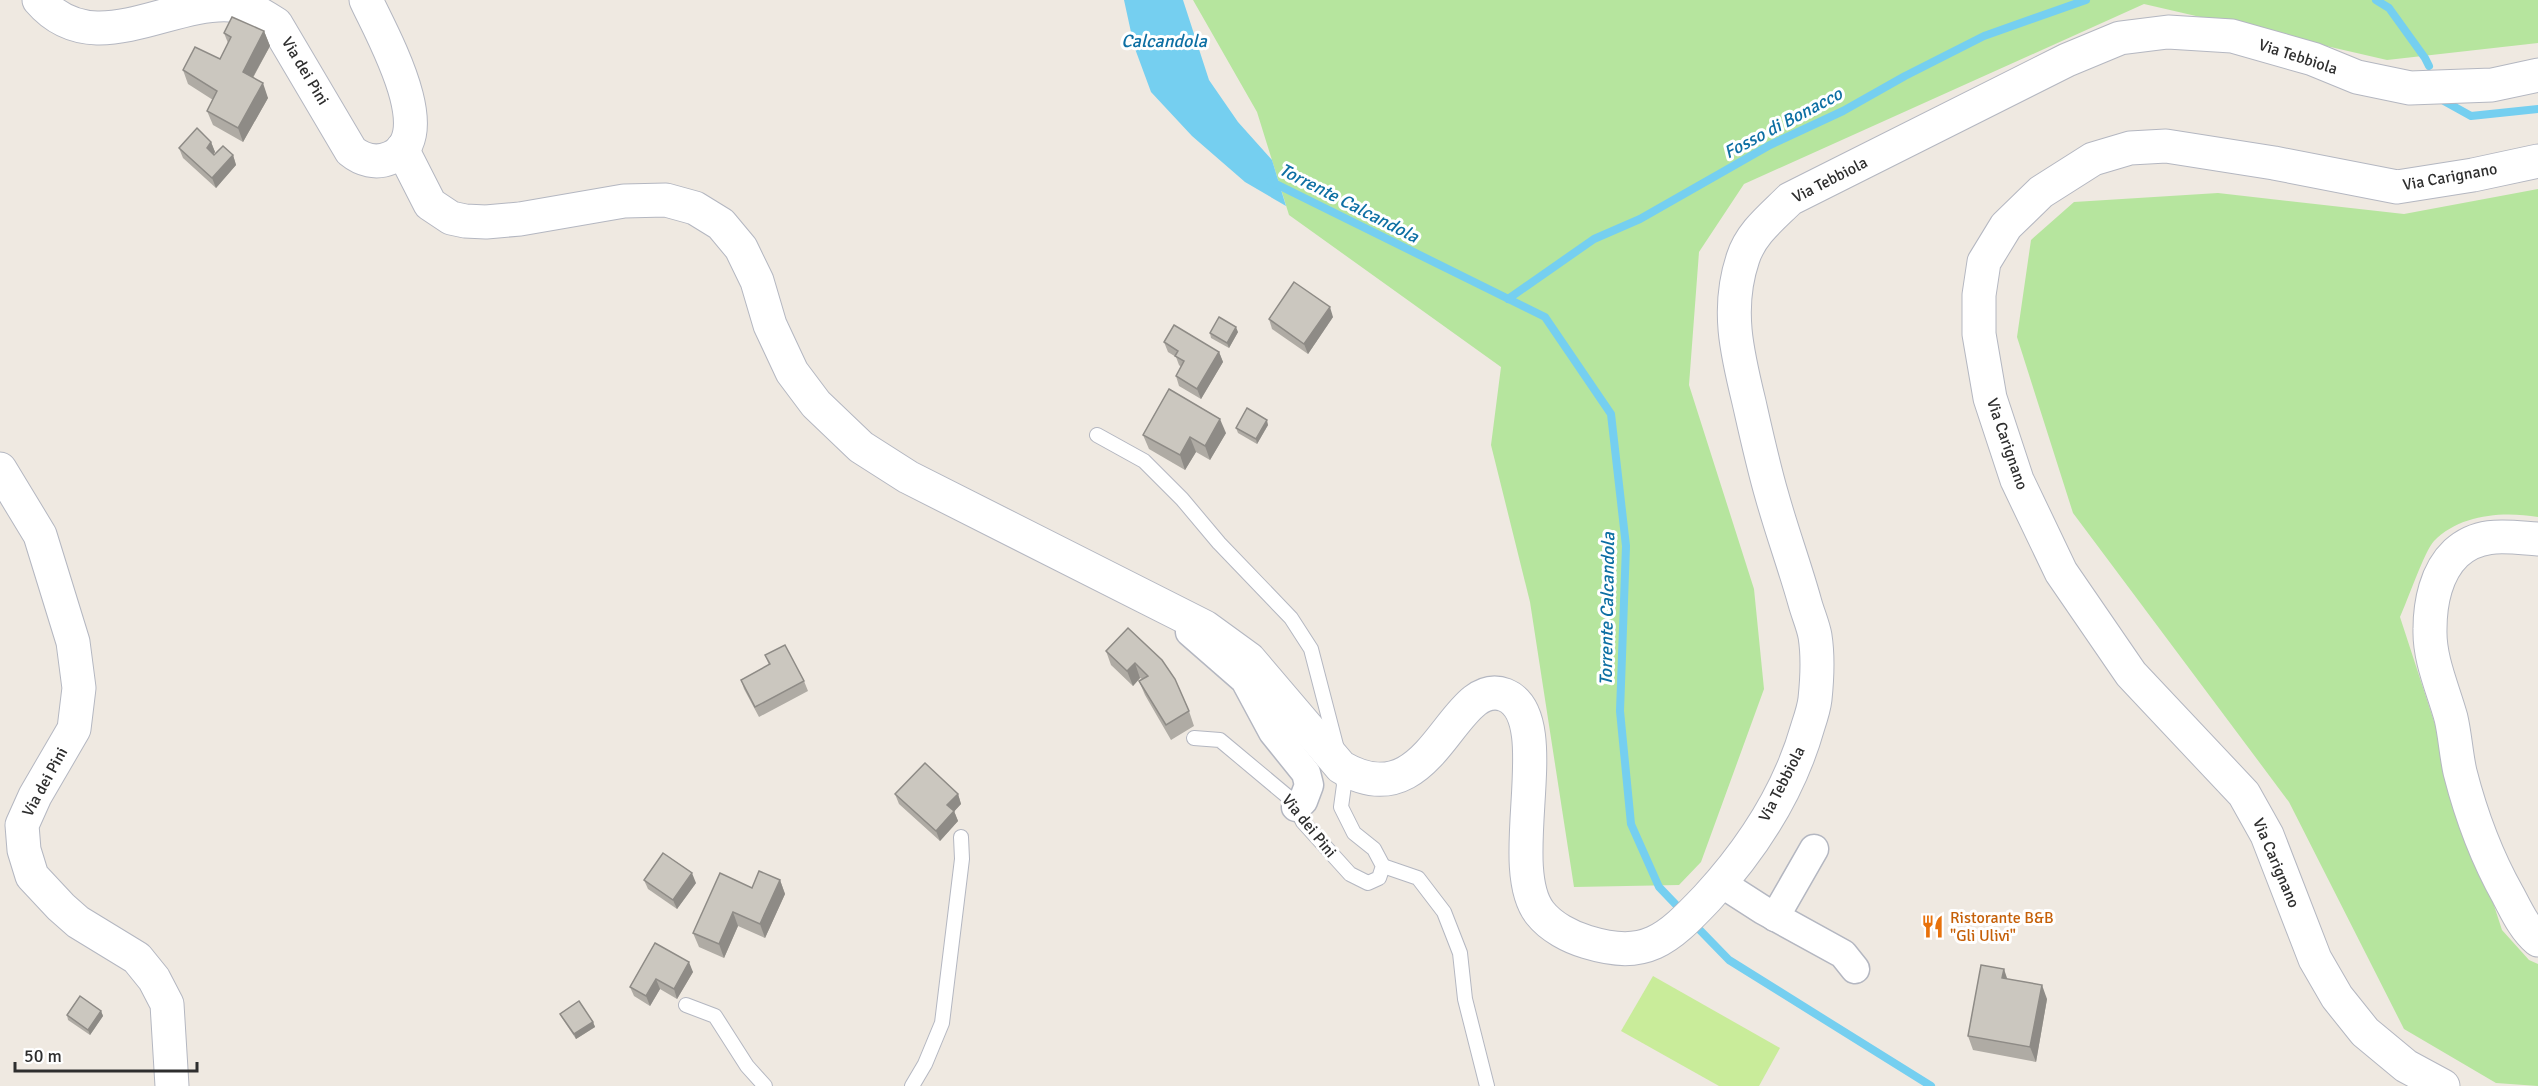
<svg xmlns="http://www.w3.org/2000/svg" width="2538" height="1086" font-family="Signika,sans-serif">
	<style>
		.green { fill: #b6e59e }
		.pitch { fill: #c9ec9a }
		.water { fill: #75cff0 }
		.lines { fill: none; stroke-linecap: round; stroke-linejoin: round }
		.stream { stroke: #75cff0; stroke-width: 8 }
		.lane-casing { stroke: #b4b7c1; stroke-width: 16 }
		.street-casing { stroke: #b4b7c1; stroke-width: 31 }
		.secondary-casing { stroke: #b4b7c1; stroke-width: 35 }
		.lane { stroke: #fff; stroke-width: 14 }
		.street { stroke: #fff; stroke-width: 28 }
		.secondary { stroke: #fff; stroke-width: 33 }
		.wall { fill: #afaba4 }
		.shaded-wall { fill: #8e8b86 }
		.building { fill: #cbc7bf; stroke: #8e8b86; stroke-width: 1.5 }
		.labels { text-anchor: middle; dominant-baseline: central; stroke-width: 6; stroke-linejoin: round; paint-order: stroke }
		.street-label { font-size: 16px; fill: #2e2e2e; stroke: #fff }
		.food-label { font-size: 16px; fill: #c56008; stroke: #fff; text-anchor: start }
		.water-label { font-size: 18px; font-style: italic; fill: #0d6fa3; stroke: #fff }
	</style>
	<rect width="100%" height="100%" fill="#efe9e1"/>
	<g class="green">
		<polygon points="1193,0 2538,0 2538,43 2387,60 2144,4 1744,184 1699,252 1689,385 1754,589 1764,689 1701,862 1679,885 1574,887 1530,602 1491,445 1501,367 1289,215 1257,112"/>
		<path d="M 2538,189 L 2538,517 C 2504,511 2460,514 2434,541 C 2425,550 2407,602 2400,617 L 2502,930 L 2529,960 L 2538,964 L 2538,1086 L 2496,1083 L 2404,1029 L 2289,802 L 2073,513 L 2017,337 L 2031,240 L 2074,202 L 2218,193 L 2404,214 Z"/>
	</g>
	<polygon class="pitch" points="1653,976 1780,1048 1759,1086 1719,1086 1621,1031"/>
	<polygon class="water" points="1124,0 1183,0 1209,80 1238,122 1272,160 1286,206 1245,182 1192,136 1151,92 1134,46"/>
	<g class="lines">
		<g class="stream">
			<polyline points="2376,0 2389,8 2425,58 2429,66"/>
			<polyline points="2444,101 2471,116 2538,109"/>
			<polyline points="1270,181 1545,317 1611,414 1626,546 1620,711 1631,824 1659,887 1683,912"/>
			<polyline points="1508,299 1594,239 1640,219 1770,145 1843,111 1905,76 1984,36 2086,0"/>
			<polyline points="1693,923 1729,960 1931,1086"/>
		</g>
		<defs>
			<g id="lane">
				<polyline points="1097,435 1144,461 1182,499 1219,543 1291,618 1311,649 1337,749"/>
				<polyline points="1194,738 1220,740 1293,801 1303,822 1350,874 1368,883 1379,878 1383,866 1374,849 1354,833 1341,807 1344,785 1341,768"/>
				<polyline points="1383,866 1418,878 1444,912 1460,953 1465,999 1487,1086"/>
				<polyline points="686,1005 715,1016 747,1066 765,1086"/>
				<polyline points="912,1086 925,1064 942,1023 962,859 961,837"/>
			</g>
			<g id="street">
				<polyline points="1190,632 1245,680 1273,732 1306,773 1309,785 1303,801 1296,807"/>
				<polyline points="1721,883 1763,910 1843,954 1855,969"/>
				<polyline points="1775,917 1814,849"/>
			</g>
			<g id="secondary">
				<path d="M 39,0 C 92,62 167,1 230,5 C 247,5 262,15 276,24 L 351,151 C 362,160 376,164 390,158 C 442,138 380,31 366,0"/>
				<path d="M 402,149 L 430,204 L 451,218 L 465,221 L 486,222 L 520,219 L 624,201 L 666,200 L 695,208 L 721,224 L 741,248 L 757,281 L 770,325 L 792,372 L 816,404 L 861,447 L 908,477 L 1205,627 L 1249,659 L 1341,767 C 1434,822 1451,674 1505,695 C 1559,717 1502,865 1540,913 C 1551,927 1570,937 1587,942 C 1646,960 1667,940 1707,898 C 1752,849 1790,790 1808,726 C 1811,717 1814,708 1815,699 C 1817,680 1818,655 1815,636 C 1813,625 1808,614 1805,603 C 1795,567 1782,532 1772,496 C 1763,465 1756,433 1749,402 C 1737,353 1726,308 1743,258 C 1751,233 1772,217 1790,199 L 2067,60 L 2120,38 L 2168,32 L 2232,36 L 2313,59 L 2357,77 L 2410,88 L 2492,85 L 2538,75"/>
				<polyline points="0,469 40,535 73,642 79,688 74,729 35,796 22,825 24,850 32,876 61,907 78,922 137,958 154,979 167,1004 172,1086"/>
				<path d="M 2538,539 C 2508,537 2480,531 2456,553 C 2436,572 2430,603 2430,629 C 2429,659 2443,689 2451,718 C 2455,735 2456,754 2460,772 C 2471,815 2486,856 2508,895 C 2517,912 2524,928 2538,940"/>
				<polyline points="2443,1086 2406,1066 2365,1032 2337,997 2315,959 2267,835 2244,794 2131,674 2061,572 2017,480 1990,398 1979,334 1979,295 1984,262 2006,226 2041,192 2093,159 2130,148 2166,146 2274,163 2397,187 2473,175 2538,161"/>
			</g>
		</defs>
		<use href="#lane" class="lane-casing"/>
		<use href="#street" class="street-casing"/>
		<use href="#secondary" class="secondary-casing"/>
		<use href="#lane" class="lane"/>
		<use href="#street" class="street"/>
		<use href="#secondary" class="secondary"/>
	</g>
	<g class="wall">
		<polygon points="264,31 270,46 253,78 268,98 243,142 213,125 207,111 213,100 188,84 183,70 220,59 228,43 224,33"/>
		<polygon points="211,142 215,152 213,154 214,155 233,155 236,165 216,188 183,158 179,148"/>
		<polygon points="1333,317 1308,354 1272,329 1269,319"/>
		<polygon points="1238,332 1229,348 1211,338 1210,333"/>
		<polygon points="1164,342 1219,352 1223,362 1201,399 1179,386 1176,376 1181,367 1179,365 1176,357 1168,352"/>
		<polygon points="1268,425 1257,444 1238,433 1236,428"/>
		<polygon points="1226,433 1210,460 1196,452 1185,470 1149,449 1143,435"/>
		<polygon points="1128,628 1189,711 1194,726 1171,740 1145,695 1139,681 1142,679 1140,678 1133,686 1111,665 1106,651"/>
		<polygon points="765,655 804,681 808,691 759,717 744,689 741,680 769,665"/>
		<polygon points="895,794 958,794 961,804 954,811 958,821 940,841 899,804"/>
		<polygon points="644,880 696,883 677,909 648,889"/>
		<polygon points="780,880 785,894 765,938 738,926 724,958 699,947 693,933 752,888"/>
		<polygon points="655,943 693,972 677,999 660,989 650,1006 634,996 630,987"/>
		<polygon points="2007,979 2047,999 2036,1062 1973,1050 1968,1036"/>
		<polygon points="101,1011 103,1016 90,1035 68,1020 67,1015"/>
		<polygon points="560,1014 593,1022 595,1027 576,1039 562,1018"/>
	</g>
	<g class="shaded-wall">
		<polygon points="264,31 270,46 248,86 243,72"/>
		<polygon points="263,83 268,98 243,142 238,128"/>
		<polygon points="211,142 215,152 211,158 207,148"/>
		<polygon points="233,155 236,165 216,188 212,178"/>
		<polygon points="1330,307 1333,317 1308,354 1304,344"/>
		<polygon points="1236,327 1238,332 1229,348 1227,343"/>
		<polygon points="1219,352 1223,362 1201,399 1197,389"/>
		<polygon points="1220,419 1226,433 1210,460 1205,446"/>
		<polygon points="1267,420 1268,425 1257,444 1256,439"/>
		<polygon points="1190,437 1196,452 1185,470 1180,455"/>
		<polygon points="1135,663 1140,678 1133,686 1127,671"/>
		<polygon points="958,794 961,804 951,815 947,805"/>
		<polygon points="954,811 958,821 940,841 936,831"/>
		<polygon points="692,873 696,883 677,909 673,900"/>
		<polygon points="780,880 785,894 765,938 760,924"/>
		<polygon points="733,912 738,926 724,958 719,944"/>
		<polygon points="689,962 693,972 677,999 674,989"/>
		<polygon points="2004,969 2009,984 2002,978"/>
		<polygon points="656,979 660,989 650,1006 646,996"/>
		<polygon points="2042,985 2047,999 2036,1062 2030,1047"/>
		<polygon points="101,1011 103,1016 90,1035 88,1030"/>
		<polygon points="593,1022 595,1027 576,1039 574,1034"/>
	</g>
	<g class="building">
		<polygon points="232,17 264,31 243,72 263,83 238,128 207,111 217,91 183,70 195,47 220,59 231,37 224,33"/>
		<polygon points="197,128 211,142 207,148 214,155 223,146 233,155 212,178 179,148"/>
		<polygon points="1294,282 1330,307 1304,344 1269,319"/>
		<polygon points="1219,317 1236,327 1227,343 1210,333"/>
		<polygon points="1174,325 1219,352 1197,389 1176,376 1184,361 1175,356 1178,351 1164,342"/>
		<polygon points="1169,389 1220,419 1205,446 1190,437 1180,455 1143,435"/>
		<polygon points="1247,408 1267,420 1256,439 1236,428"/>
		<polygon points="1128,628 1162,660 1175,679 1189,711 1166,725 1139,681 1148,676 1135,663 1127,671 1106,651"/>
		<polygon points="785,645 804,681 755,707 741,680 770,664 765,655"/>
		<polygon points="925,763 958,794 947,805 954,811 936,831 895,794"/>
		<polygon points="663,853 692,873 673,900 644,880"/>
		<polygon points="759,871 780,880 760,924 733,912 719,944 693,933 720,873 752,888"/>
		<polygon points="655,943 689,962 674,989 656,979 646,996 630,987"/>
		<polygon points="1981,965 2004,969 2002,978 2042,985 2030,1047 1968,1036"/>
		<polygon points="80,996 101,1011 88,1030 67,1015"/>
		<polygon points="579,1001 593,1022 574,1034 560,1014"/>
	</g>
	<defs>
		<symbol id="restaurant-bare" viewBox="-9 -9 18 18"><path d="M-5-6h1v4h1v-4h1v4h1v-4h1v5L-1.5 .5V6h-2V.5L-5-1ZM5-6V6H3V1.5H1.5Q1.5-4 5-6Z" fill="#e8710a" stroke="#fff" stroke-width="2.5" paint-order="stroke"/></symbol>
	</defs>
	<g fill-rule="evenodd">
		<use href="#restaurant-bare" x="1916" y="910" width="33" height="33"/>
	</g>
	<g class="labels">
		<g class="street-label">
			<text transform="translate(2298 57) rotate(18)">Via Tebbiola</text>
			<text transform="translate(305 71) rotate(59)">Via dei Pini</text>
			<text transform="translate(2450 177) rotate(-10)">Via Carignano</text>
			<text transform="translate(1830 180) rotate(-27)">Via Tebbiola</text>
			<text transform="translate(2007 444) rotate(71)">Via Carignano</text>
			<text transform="translate(45 782) rotate(-61)">Via dei Pini</text>
			<text transform="translate(1782 784) rotate(-63)">Via Tebbiola</text>
			<text transform="translate(1309 826) rotate(51)">Via dei Pini</text>
			<text transform="translate(2276 863) rotate(67)">Via Carignano</text>
		</g>
		<g class="food-label">
			<text x="1950" y="918">Ristorante B&amp;B<tspan x="1950" dy="18">"Gli Ulivi"</tspan></text>
		</g>
		<g class="water-label">
			<text x="1164" y="41">Calcandola</text>
			<text transform="translate(1783 123) rotate(-28)">Fosso di Bonacco</text>
			<text transform="translate(1349 203) rotate(27)">Torrente Calcandola</text>
			<text transform="translate(1607 609) rotate(-89)">Torrente Calcandola</text>
		</g>
	</g>
	<path d="M15 1062v9h182v-9" fill="none" stroke="#2e2e2e" stroke-width="3"/>
	<text x="24" y="1062" font-size="18" fill="#2e2e2e" stroke="#ffffff" stroke-width="4.5" paint-order="stroke">50 m</text>
</svg>
